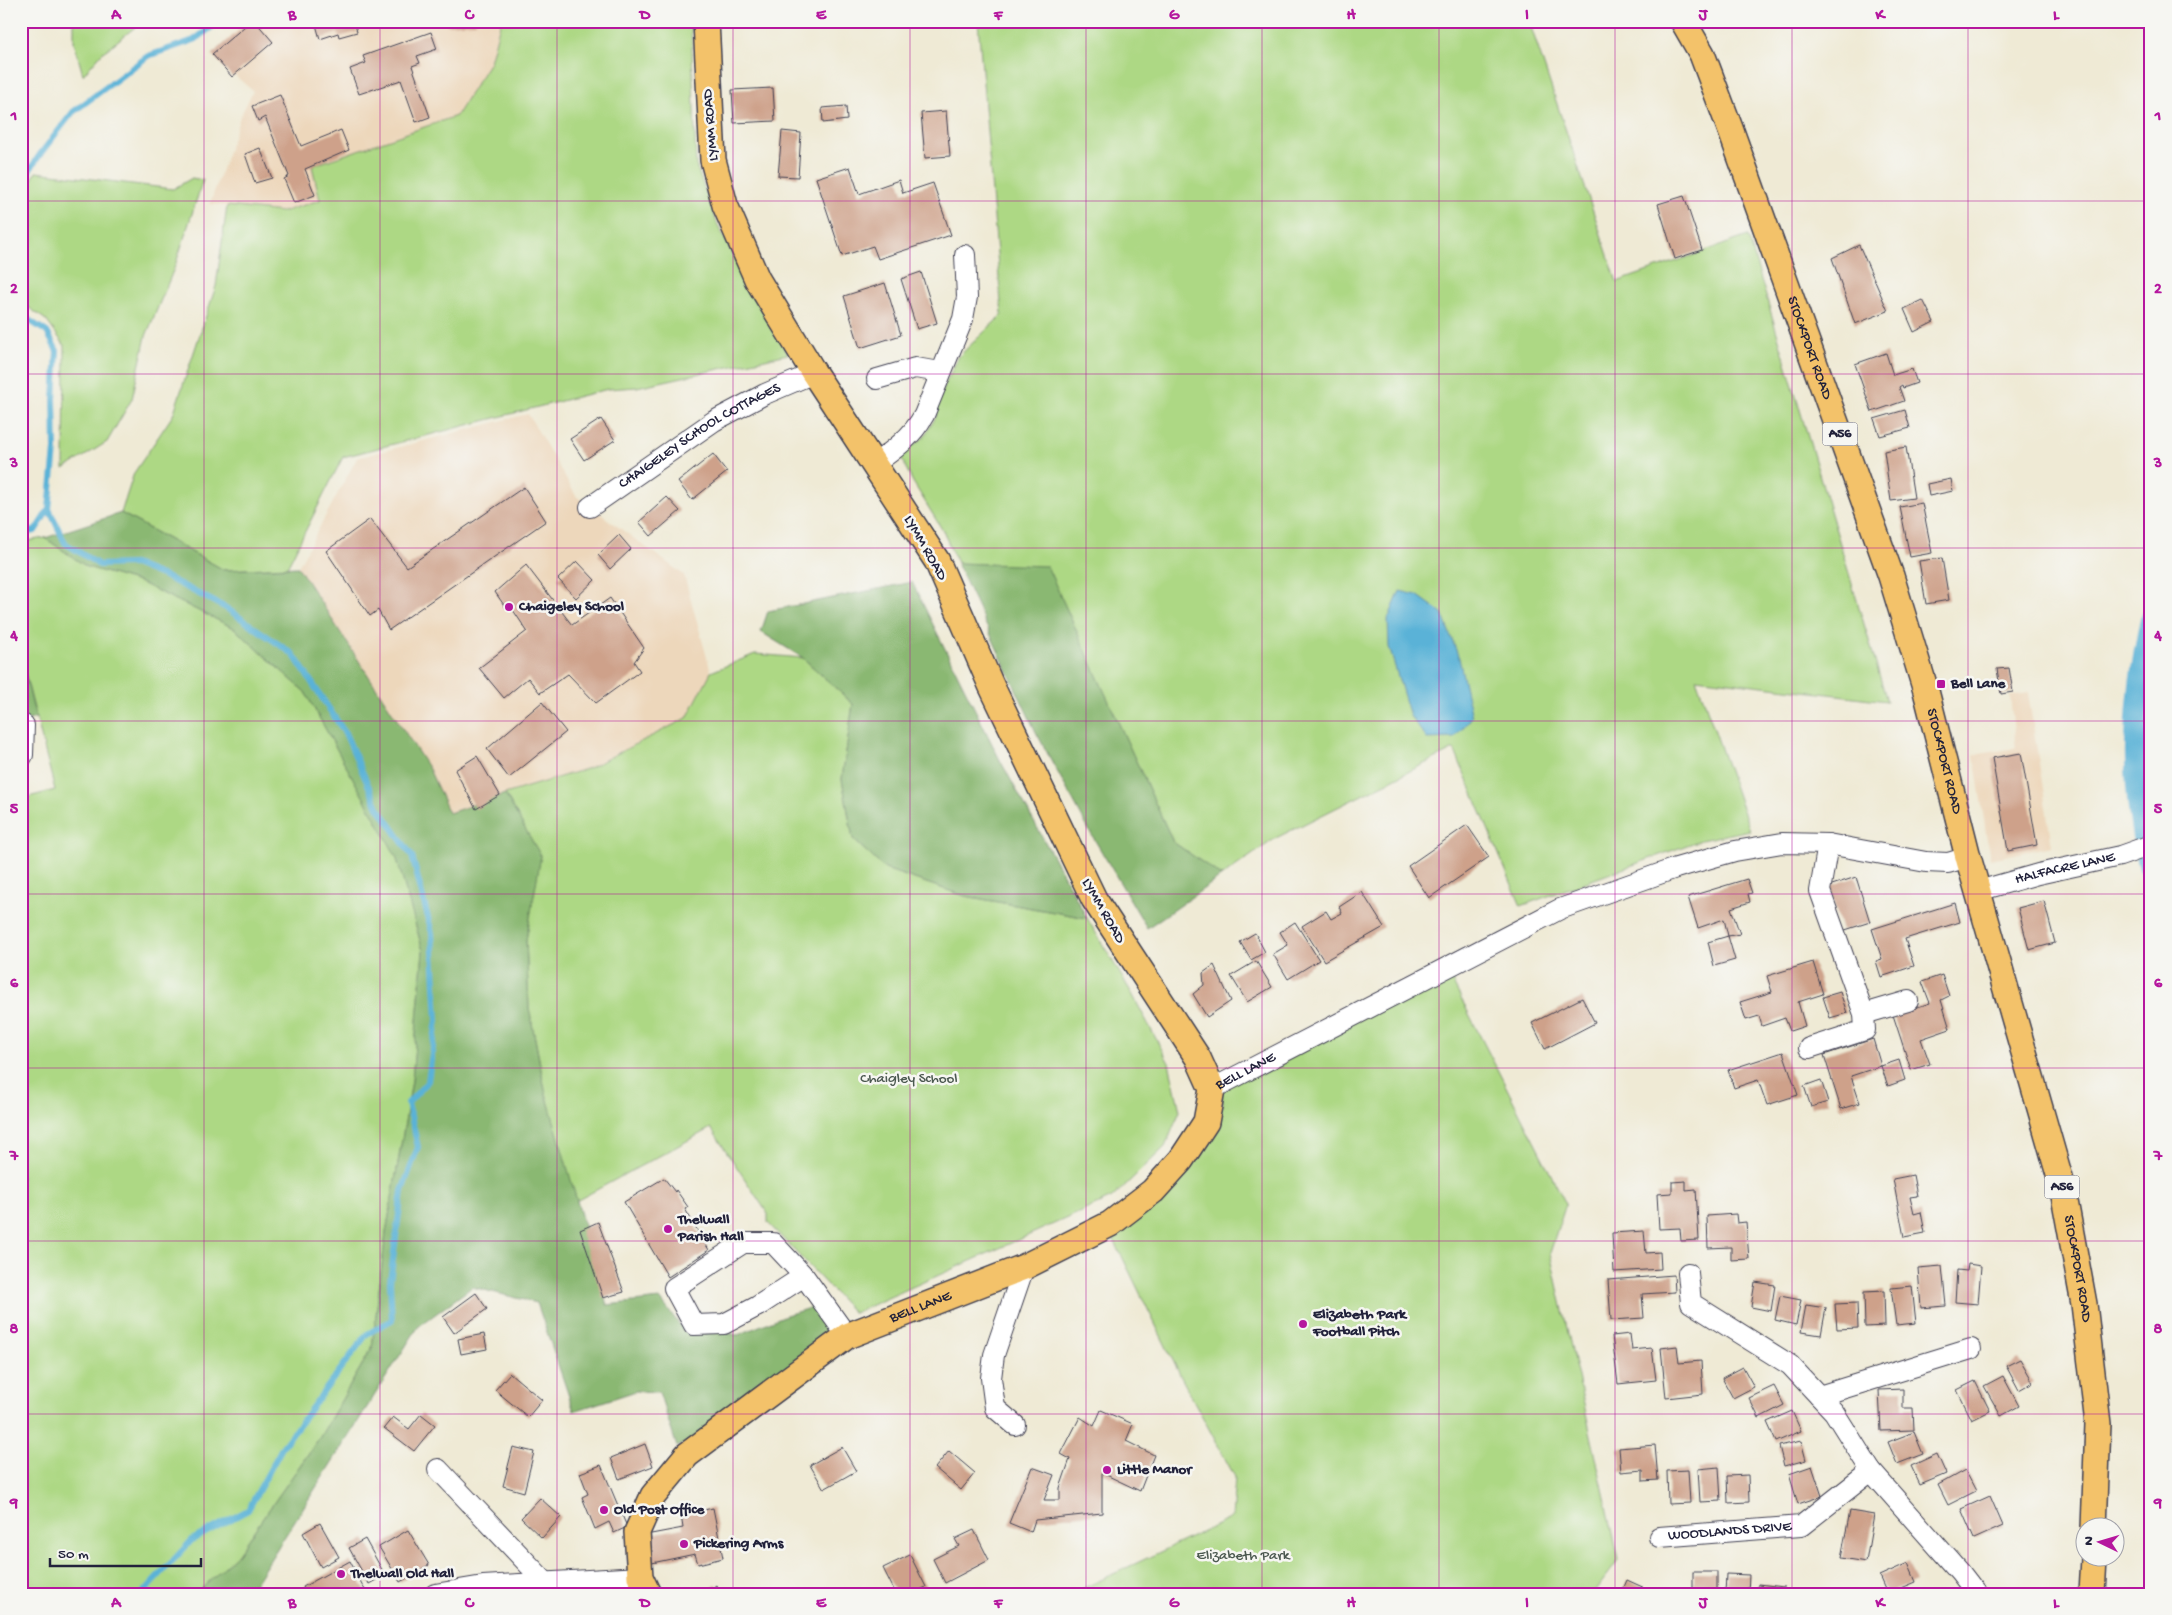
<svg xmlns="http://www.w3.org/2000/svg" width="2172" height="1615" font-family="'Gochi Hand',sans-serif">
	<style>
		.built { fill: #edd7bb }
		.green { fill: #add884; stroke: #687d60 }
		.forest { fill: #8ab872; stroke: #566d56 }
		.water { fill: #5ab2d7; stroke: #3e6a89 }
		.lines { fill: none; stroke-linecap: round; stroke-linejoin: round }
		.stream { stroke: #5ab2d7; stroke-width: 6 }
		.canal { stroke: #5ab2d7; stroke-width: 21 }
		.building { fill: #cea18a }
		.minor-casing { stroke: #414052; stroke-width: 22 }
		.major-casing { stroke: #414052; stroke-width: 28 }
		.minor { stroke: #fff; stroke-width: 20 }
		.major { stroke: #f3c26a; stroke-width: 25 }
		.grid { fill: none; stroke: #b5179e; stroke-width: 1; stroke-opacity: 0.55 }
		.poi-dot { fill: #b5179e; stroke: #f6f6f2; stroke-width: 2 }
		.labels { text-anchor: middle; dominant-baseline: central; stroke-width: 5; stroke-linejoin: round; paint-order: stroke }
		.shield { fill: #f6f6f2; stroke: #626272; stroke-width: 1 }
		.shield-label { font-size: 14px; font-weight: bold; fill: #22223b }
		.street-label { font-size: 15px; fill: #22223b; stroke: #f6f6f2 }
		.poi-label { font-size: 15px; font-weight: bold; fill: #22223b; stroke: #f6f6f2; text-anchor: start }
		.park-label { font-size: 15px; fill: #4c5951; stroke: #f6f6f2 }
		.neatline { fill: none; stroke: #b5179e; stroke-width: 2 }
		.grid-label { font-size: 16px; text-anchor: middle; font-weight: bold; fill: #b5179e }
	</style>
	<rect width="100%" height="100%" fill="#f6f6f2"/>
	<filter id="ink" filterUnits="userSpaceOnUse"><feTurbulence type="fractalNoise" baseFrequency=".02" numOctaves="2"/><feDisplacementMap in="SourceGraphic" scale="10" xChannelSelector="R" yChannelSelector="G"/><feConvolveMatrix kernelMatrix="1 2 1 2 8 2 1 2 1" color-interpolation-filters="sRGB"/></filter>
	<filter id="wash" filterUnits="userSpaceOnUse"><feTurbulence type="fractalNoise" baseFrequency=".0096" numOctaves="4" result="noise"/><feDisplacementMap in="SourceGraphic" scale="20" xChannelSelector="R" yChannelSelector="G"/><feGaussianBlur stdDeviation="1.12" result="paint"/><feColorMatrix in="noise" values="0 0 0 0 0 0 0 0 0 0 0 0 0 0 0 0 0 1.4 0 .05"/><feComposite in="paint" operator="in"/></filter>
	<g filter="url(#wash)">
		<rect width="100%" height="100%" fill="#efead5"/>
		<g class="built">
			<polygon points="246,21 501,21 490,62 456,116 312,166 321,200 282,212 210,204 240,117 253,91 212,56"/>
			<polygon points="528,414 576,496 684,575 711,672 687,718 589,768 449,813 429,769 298,567 357,458"/>
			<polygon points="2028,693 2052,846 1990,859 1974,755 2016,748 2010,696"/>
		</g>
		<g class="green">
			<polygon points="74,21 143,21 102,53 83,75 74,42"/>
			<polygon points="501,21 691,21 696,165 717,223 744,278 788,354 637,387 608,389 343,457 287,567 224,570 121,513 134,473 173,415 216,286 227,206 282,212 320,200 312,166 456,116 490,62"/>
			<polygon points="978,21 1529,21 1617,282 1748,236 1887,701 1696,678 1750,830 1701,840 1521,906 1454,749 1276,838 1222,876 1173,842 1047,567 957,563 943,531 913,482 900,456 923,438 936,417 940,395 959,356 1002,315"/>
			<polygon points="36,172 173,189 192,178 203,180 175,266 146,336 132,399 107,442 64,469 65,346 46,320 21,302 21,200"/>
			<polygon points="45,538 87,567 139,582 234,628 305,692 396,855 423,951 412,1081 386,1233 372,1348 320,1437 237,1555 196,1594 21,1594 21,799 55,790 21,658 21,542"/>
			<polygon points="755,654 803,658 853,704 842,779 853,839 885,869 965,896 1087,918 1131,992 1169,1063 1180,1111 1165,1147 1112,1198 854,1313 768,1223 768,1214 711,1128 576,1201 545,1090 529,1008 526,940 540,856 505,794 589,768 687,718 711,672"/>
			<polygon points="1448,973 1566,1204 1550,1253 1619,1560 1593,1594 1071,1594 1232,1518 1235,1477 1182,1379 1111,1234 1205,1141 1223,1103 1218,1078"/>
		</g>
		<g class="forest">
			<polygon points="121,513 224,570 298,567 429,769 449,813 505,794 541,856 526,940 529,1008 545,1090 607,1305 660,1299 680,1325 738,1335 786,1315 810,1308 827,1311 835,1327 808,1348 795,1374 747,1414 677,1447 659,1392 636,1391 574,1411 537,1303 472,1287 418,1327 254,1585 257,1594 196,1594 237,1555 320,1437 372,1348 386,1233 412,1081 423,951 396,856 305,692 234,628 139,582 87,567 45,538"/>
			<polygon points="957,563 1047,566 1173,842 1222,876 1147,928 1090,832 1036,732"/>
			<polygon points="912,582 1001,762 1087,918 965,896 885,869 853,839 842,779 853,704 803,658 761,632 768,611"/>
			<polygon points="21,658 36,718 21,722"/>
		</g>
		<polygon class="water" points="1400,591 1417,595 1442,613 1459,658 1472,717 1454,738 1427,739 1410,716 1389,647 1388,619"/>
		<g class="lines">
			<g class="stream">
				<polyline points="21,183 41,153 73,112 148,56 194,40 220,21"/>
				<polyline points="21,315 47,332 57,351 54,399 55,450 49,509 35,531 21,533"/>
				<polyline points="49,509 65,543 99,565 134,564 166,577 226,608 293,654 345,733 378,807 412,856 432,933 437,1020 428,1081 408,1103 418,1147 402,1191 390,1282 392,1320 367,1334 283,1446 248,1510 192,1540 142,1594"/>
			</g>
			<path class="canal" d="M 2151,617 C 2133,700 2128,791 2151,874"/>
		</g>
		<g id="blocks">
			<g class="building">
				<polygon points="251,21 255,21 273,42 232,77 212,54"/>
				<polygon points="315,21 354,21 357,32 339,37 338,33 320,39"/>
				<polygon points="446,21 476,21 476,23 447,25"/>
				<polygon points="431,32 437,49 417,56 420,63 412,66 430,117 416,122 401,80 359,94 350,69 366,63 363,56"/>
				<polygon points="773,88 775,121 734,123 732,90"/>
				<polygon points="280,95 301,146 341,130 349,150 305,169 315,195 294,203 284,179 289,176 265,117 258,121 252,106"/>
				<polygon points="846,106 847,120 823,123 822,108"/>
				<polygon points="946,111 950,156 925,158 921,113"/>
				<polygon points="782,131 801,133 798,177 778,176"/>
				<polygon points="260,148 272,178 255,183 245,154"/>
				<polygon points="850,167 859,194 899,180 903,193 933,183 951,235 878,259 873,246 842,256 816,178"/>
				<polygon points="1684,196 1702,250 1675,259 1658,204"/>
				<polygon points="1859,245 1888,311 1855,324 1832,258"/>
				<polygon points="921,272 937,323 917,329 901,279"/>
				<polygon points="885,283 901,335 860,348 844,296"/>
				<polygon points="1923,300 1934,322 1914,332 1904,309"/>
				<polygon points="1886,353 1893,375 1912,369 1917,383 1903,388 1902,385 1899,387 1904,401 1872,412 1855,364"/>
				<polygon points="1905,410 1910,428 1880,436 1874,419"/>
				<polygon points="601,419 615,440 584,460 570,439"/>
				<polygon points="1906,447 1914,498 1891,501 1884,451"/>
				<polygon points="713,454 727,472 692,500 678,482"/>
				<polygon points="1951,479 1953,491 1929,496 1927,484"/>
				<polygon points="524,487 546,521 389,630 378,610 370,616 326,551 370,519 407,567"/>
				<polygon points="667,497 680,511 651,536 639,522"/>
				<polygon points="1922,503 1932,553 1910,557 1900,507"/>
				<polygon points="619,535 631,549 610,569 598,555"/>
				<polygon points="1942,558 1949,600 1926,604 1919,561"/>
				<polygon points="577,561 595,580 576,598 558,579"/>
				<polygon points="526,565 572,625 610,598 644,648 634,662 640,671 596,703 568,674 540,693 528,678 504,698 479,668 527,631 511,607 506,608 495,592"/>
				<polygon points="2009,668 2013,692 2001,694 1997,669"/>
				<polygon points="542,702 566,732 509,778 487,749"/>
				<polygon points="2021,753 2037,845 2008,851 1992,758"/>
				<polygon points="477,756 500,795 476,809 455,770"/>
				<polygon points="1467,825 1489,857 1429,898 1408,866"/>
				<polygon points="1856,877 1870,922 1842,931 1829,886"/>
				<polygon points="1747,879 1752,893 1748,894 1750,902 1731,908 1740,934 1728,936 1724,919 1698,928 1688,897"/>
				<polygon points="1362,892 1384,927 1324,961 1302,926 1326,911 1331,919 1342,913 1339,907"/>
				<polygon points="2044,901 2055,943 2029,950 2018,908"/>
				<polygon points="1955,903 1960,922 1905,939 1914,966 1881,977 1876,961 1882,959 1872,929"/>
				<polygon points="1295,922 1319,960 1288,979 1273,954 1288,945 1280,932"/>
				<polygon points="1255,933 1265,952 1251,960 1240,942"/>
				<polygon points="1728,936 1735,960 1714,966 1708,942"/>
				<polygon points="1256,961 1272,987 1247,1002 1231,976"/>
				<polygon points="1813,962 1823,994 1798,1002 1805,1026 1790,1031 1785,1018 1762,1026 1759,1016 1746,1020 1740,1002 1772,992 1767,976"/>
				<polygon points="1214,965 1231,1001 1207,1017 1193,994 1204,985 1203,973"/>
				<polygon points="1942,975 1949,996 1941,1000 1950,1029 1921,1039 1930,1064 1911,1070 1893,1015 1930,1003 1922,982"/>
				<polygon points="1840,992 1847,1013 1830,1018 1823,997"/>
				<polygon points="1582,998 1595,1023 1545,1049 1532,1023"/>
				<polygon points="1873,1039 1881,1066 1851,1076 1860,1103 1841,1109 1824,1055"/>
				<polygon points="1783,1052 1798,1095 1767,1105 1758,1080 1734,1088 1728,1070"/>
				<polygon points="1899,1060 1905,1080 1888,1086 1881,1066"/>
				<polygon points="1821,1080 1828,1102 1811,1107 1804,1086"/>
				<polygon points="1913,1175 1917,1196 1910,1197 1914,1214 1921,1212 1925,1233 1904,1237 1893,1179"/>
				<polygon points="664,1178 675,1192 676,1190 688,1207 685,1209 709,1250 668,1277 624,1202"/>
				<polygon points="1686,1181 1686,1190 1696,1189 1699,1240 1681,1241 1680,1228 1659,1229 1657,1194 1672,1193 1672,1182"/>
				<polygon points="1736,1214 1737,1223 1746,1222 1749,1259 1731,1260 1731,1247 1708,1248 1707,1216"/>
				<polygon points="598,1222 624,1292 603,1298 580,1230"/>
				<polygon points="1644,1231 1646,1253 1660,1252 1661,1269 1614,1272 1612,1233"/>
				<polygon points="1968,1264 1981,1266 1978,1304 1955,1302 1957,1270 1967,1271"/>
				<polygon points="1942,1266 1946,1306 1921,1308 1918,1268"/>
				<polygon points="1674,1275 1675,1292 1642,1294 1644,1318 1611,1320 1608,1280"/>
				<polygon points="1755,1282 1775,1285 1771,1311 1751,1307"/>
				<polygon points="1912,1286 1916,1323 1896,1325 1891,1288"/>
				<polygon points="1884,1291 1885,1326 1865,1327 1864,1292"/>
				<polygon points="476,1293 487,1309 454,1333 443,1317"/>
				<polygon points="1780,1296 1801,1300 1796,1325 1775,1320"/>
				<polygon points="1857,1303 1858,1328 1837,1329 1835,1304"/>
				<polygon points="1806,1305 1826,1308 1821,1335 1801,1332"/>
				<polygon points="484,1334 487,1349 461,1354 458,1339"/>
				<polygon points="1630,1334 1632,1350 1652,1348 1656,1380 1618,1384 1612,1336"/>
				<polygon points="1677,1346 1679,1363 1701,1361 1703,1394 1666,1398 1661,1348"/>
				<polygon points="2020,1359 2033,1382 2019,1390 2006,1366"/>
				<polygon points="1743,1367 1754,1387 1733,1398 1722,1378"/>
				<polygon points="510,1373 542,1400 528,1417 495,1390"/>
				<polygon points="2003,1376 2019,1406 2001,1416 1984,1386"/>
				<polygon points="1975,1381 1990,1411 1972,1420 1957,1390"/>
				<polygon points="1774,1386 1784,1405 1759,1418 1749,1398"/>
				<polygon points="1903,1389 1903,1408 1913,1408 1914,1430 1881,1431 1879,1390"/>
				<polygon points="1101,1410 1133,1424 1126,1441 1154,1455 1140,1491 1102,1473 1102,1513 1035,1520 1031,1532 1009,1523 1032,1467 1054,1475 1044,1500 1060,1500 1060,1488 1070,1459 1061,1454 1080,1417 1094,1426"/>
				<polygon points="1792,1411 1801,1431 1776,1442 1767,1422"/>
				<polygon points="421,1414 435,1425 414,1451 384,1428 393,1417 409,1429"/>
				<polygon points="1914,1432 1923,1454 1897,1464 1888,1442"/>
				<polygon points="1801,1441 1806,1460 1784,1466 1779,1446"/>
				<polygon points="645,1444 653,1466 619,1479 611,1458"/>
				<polygon points="1655,1445 1658,1480 1643,1481 1643,1470 1621,1472 1619,1448"/>
				<polygon points="513,1447 534,1452 524,1492 503,1486"/>
				<polygon points="842,1447 856,1471 824,1489 810,1465"/>
				<polygon points="949,1451 975,1473 961,1490 935,1468"/>
				<polygon points="1937,1454 1946,1474 1920,1485 1911,1466"/>
				<polygon points="601,1465 627,1527 614,1533 609,1522 595,1529 582,1497 588,1494 580,1473"/>
				<polygon points="1812,1466 1822,1496 1798,1504 1789,1474"/>
				<polygon points="1719,1467 1721,1501 1700,1502 1698,1469"/>
				<polygon points="1688,1470 1690,1503 1668,1504 1667,1471"/>
				<polygon points="1965,1470 1976,1491 1948,1505 1938,1485"/>
				<polygon points="1748,1475 1749,1502 1728,1503 1727,1476"/>
				<polygon points="1990,1496 2003,1526 1974,1539 1961,1509"/>
				<polygon points="540,1498 561,1517 542,1538 521,1518"/>
				<polygon points="713,1508 723,1558 698,1564 695,1554 652,1563 646,1535 683,1528 681,1515"/>
				<polygon points="1850,1511 1874,1515 1866,1562 1841,1558"/>
				<polygon points="320,1523 339,1557 321,1567 303,1533"/>
				<polygon points="408,1530 429,1565 400,1582 379,1547"/>
				<polygon points="974,1530 989,1560 945,1583 933,1559 959,1546 955,1539"/>
				<polygon points="365,1539 385,1575 369,1584 349,1548"/>
				<polygon points="910,1555 926,1587 912,1594 896,1594 883,1568"/>
				<polygon points="350,1561 367,1594 307,1594 303,1587"/>
				<polygon points="1908,1563 1916,1582 1887,1594 1879,1576"/>
				<rect x="1693" y="1572" width="24" height="22"/>
				<polygon points="1726,1574 1749,1575 1748,1594 1725,1594"/>
				<polygon points="1627,1580 1658,1594 1621,1594"/>
				<polygon points="1758,1584 1784,1587 1783,1594 1757,1594"/>
				<polygon points="716,1585 722,1594 707,1594 706,1592"/>
			</g>
		</g>
	</g>
	<g filter="url(#ink)">
		<use href="#blocks" fill-opacity="0" stroke="#414052" stroke-width="1"/>
		<g class="lines">
			<defs>
				<g id="minor">
					<polyline points="877,379 915,368 941,372"/>
					<path d="M 873,465 C 894,450 912,437 924,415 L 963,319 L 967,297 L 965,255"/>
					<path id="s1" d="M 590,507 L 714,421 L 765,394 L 814,373"/>
					<polyline points="21,758 23,755 24,725"/>
					<path id="s2" d="M 1978,891 L 2038,874 L 2120,856 L 2151,845"/>
					<polyline points="1864,1014 1908,1001"/>
					<polyline points="1809,1048 1865,1030 1864,1014 1820,891 1828,844"/>
					<path id="s3" d="M 1212,1089 L 1560,909 L 1676,868 L 1735,851 L 1782,843 L 1828,844 L 1926,862 L 1948,863 L 1968,857"/>
					<polyline points="1688,1273 1691,1303 1790,1365 1834,1412 1871,1471 1960,1572 1977,1594"/>
					<polyline points="804,1276 758,1306 724,1324 694,1325 674,1288 743,1243 773,1243 804,1276 847,1336"/>
					<polyline points="1819,1396 1971,1349"/>
					<polyline points="1015,1425 995,1408 991,1378 994,1355 1024,1267"/>
					<polyline points="438,1469 546,1583"/>
					<path id="s4" d="M 1659,1537 L 1801,1526 L 1871,1471"/>
					<polyline points="435,1594 483,1586 640,1577"/>
				</g>
				<g id="major">
					<path id="s5" d="M 1683,21 L 1702,54 L 1731,131 L 1891,576 L 1926,691 L 1968,857 L 2062,1185 L 2084,1304 L 2098,1424 L 2094,1528"/>
					<path id="s6" d="M 648,1594 L 640,1577 L 637,1532 L 653,1496 L 687,1455 L 847,1336 L 1024,1267 L 1110,1224 L 1153,1191 L 1181,1160 L 1206,1122 L 1212,1089 L 1198,1058 L 1094,899 L 991,685 L 937,561 L 814,373 L 757,279 L 725,205 L 713,160 L 706,21"/>
					<polyline points="2092,1594 2094,1558"/>
				</g>
			</defs>
			<use href="#minor" class="minor-casing"/>
			<use href="#major" class="major-casing"/>
			<use href="#minor" class="minor"/>
			<use href="#major" class="major"/>
		</g>
	</g>
	<path class="grid" d="M 204,21 L 204,1594M 380,21 L 380,1594M 557,21 L 557,1594M 733,21 L 733,1594M 910,21 L 910,1594M 1086,21 L 1086,1594M 1262,21 L 1262,1594M 1439,21 L 1439,1594M 1615,21 L 1615,1594M 1792,21 L 1792,1594M 1968,21 L 1968,1594M 21,201 L 2151,201M 21,374 L 2151,374M 21,548 L 2151,548M 21,721 L 2151,721M 21,894 L 2151,894M 21,1068 L 2151,1068M 21,1241 L 2151,1241M 21,1414 L 2151,1414"/>
	<g class="poi-dot">
		<circle cx="509" cy="607" r="5"/>
		<rect x="1936" y="679" width="10" height="10" rx="2.5"/>
		<circle cx="668" cy="1229" r="5"/>
		<circle cx="1303" cy="1324" r="5"/>
		<circle cx="1107" cy="1470" r="5"/>
		<circle cx="604" cy="1510" r="5"/>
		<circle cx="684" cy="1544" r="5"/>
		<circle cx="341" cy="1574" r="5"/>
	</g>
	<g class="labels">
		<g class="shield">
			<rect x="1822.5" y="422.5" width="35" height="23" rx="4"/>
			<rect x="2044.5" y="1175.5" width="35" height="23" rx="4"/>
		</g>
		<g class="shield-label">
			<text x="1840" y="434">A56</text>
			<text x="2062" y="1187">A56</text>
		</g>
		<g class="street-label">
			<text transform="translate(711 125) rotate(-95)">LYMM ROAD</text>
			<text stroke="none"><textPath href="#s5" startOffset="351">STOCKPORT ROAD</textPath></text>
			<text stroke="none"><textPath href="#s1" startOffset="131">CHAIGELEY SCHOOL COTTAGES</textPath></text>
			<text transform="translate(925 548) rotate(60)">LYMM ROAD</text>
			<text stroke="none"><textPath href="#s5" startOffset="786">STOCKPORT ROAD</textPath></text>
			<text stroke="none"><textPath href="#s2" startOffset="90">HALFACRE LANE</textPath></text>
			<text transform="translate(1103 911) rotate(60)">LYMM ROAD</text>
			<text stroke="none"><textPath href="#s3" startOffset="38">BELL LANE</textPath></text>
			<text stroke="none"><textPath href="#s5" startOffset="1311">STOCKPORT ROAD</textPath></text>
			<text stroke="none"><textPath href="#s6" startOffset="435">BELL LANE</textPath></text>
			<text stroke="none"><textPath href="#s4" startOffset="71">WOODLANDS DRIVE</textPath></text>
		</g>
		<g class="poi-label">
			<text x="519" y="607">Chaigeley School</text>
			<text x="1951" y="684">Bell Lane</text>
			<text x="678" y="1220">Thelwall<tspan x="678" dy="17">Parish Hall</tspan></text>
			<text x="1313" y="1315">Elizabeth Park<tspan x="1313" dy="17">Football Pitch</tspan></text>
			<text x="1117" y="1470">Little Manor</text>
			<text x="614" y="1510">Old Post Office</text>
			<text x="694" y="1544">Pickering Arms</text>
			<text x="351" y="1574">Thelwall Old Hall</text>
		</g>
		<g class="park-label">
			<text x="909" y="1079">Chaigley School</text>
			<text x="1243" y="1556">Elizabeth Park</text>
		</g>
	</g>
	<rect width="2172" height="1615" fill="none" stroke="#f6f6f2" stroke-width="55"/>
	<g transform="translate(2100 1542) rotate(275)"><circle r="24" fill="#f6f6f2" stroke="#a1a1a9"/>
	<path d="M0-4L9 19L0 12L-9 19Z" fill="#b5179e"/>
	<text y="-8" font-size="14" font-weight="bold" text-anchor="middle" fill="#22223b">N</text>
	</g>
	<path d="M50 1558v8h151v-8" fill="none" stroke="#22223b" stroke-width="2.5"/>
	<text x="58" y="1558" font-size="15" fill="#22223b" stroke="#f6f6f2" stroke-width="4" paint-order="stroke">50 m</text>
	<rect x="28" y="28" width="2116" height="1560" class="neatline"/>
	<g class="grid-label">
		<text x="116" y="19">A</text>
		<text x="292" y="19">B</text>
		<text x="469" y="19">C</text>
		<text x="645" y="19">D</text>
		<text x="821" y="19">E</text>
		<text x="998" y="19">F</text>
		<text x="1174" y="19">G</text>
		<text x="1351" y="19">H</text>
		<text x="1527" y="19">I</text>
		<text x="1703" y="19">J</text>
		<text x="1880" y="19">K</text>
		<text x="2056" y="19">L</text>
		<text x="14" y="120">1</text>
		<text x="2158" y="120">1</text>
		<text x="14" y="293">2</text>
		<text x="2158" y="293">2</text>
		<text x="14" y="467">3</text>
		<text x="2158" y="467">3</text>
		<text x="14" y="640">4</text>
		<text x="2158" y="640">4</text>
		<text x="14" y="813">5</text>
		<text x="2158" y="813">5</text>
		<text x="14" y="987">6</text>
		<text x="2158" y="987">6</text>
		<text x="14" y="1160">7</text>
		<text x="2158" y="1160">7</text>
		<text x="14" y="1333">8</text>
		<text x="2158" y="1333">8</text>
		<text x="14" y="1507">9</text>
		<text x="2158" y="1507">9</text>
		<text x="116" y="1607">A</text>
		<text x="292" y="1607">B</text>
		<text x="469" y="1607">C</text>
		<text x="645" y="1607">D</text>
		<text x="821" y="1607">E</text>
		<text x="998" y="1607">F</text>
		<text x="1174" y="1607">G</text>
		<text x="1351" y="1607">H</text>
		<text x="1527" y="1607">I</text>
		<text x="1703" y="1607">J</text>
		<text x="1880" y="1607">K</text>
		<text x="2056" y="1607">L</text>
	</g>
</svg>
